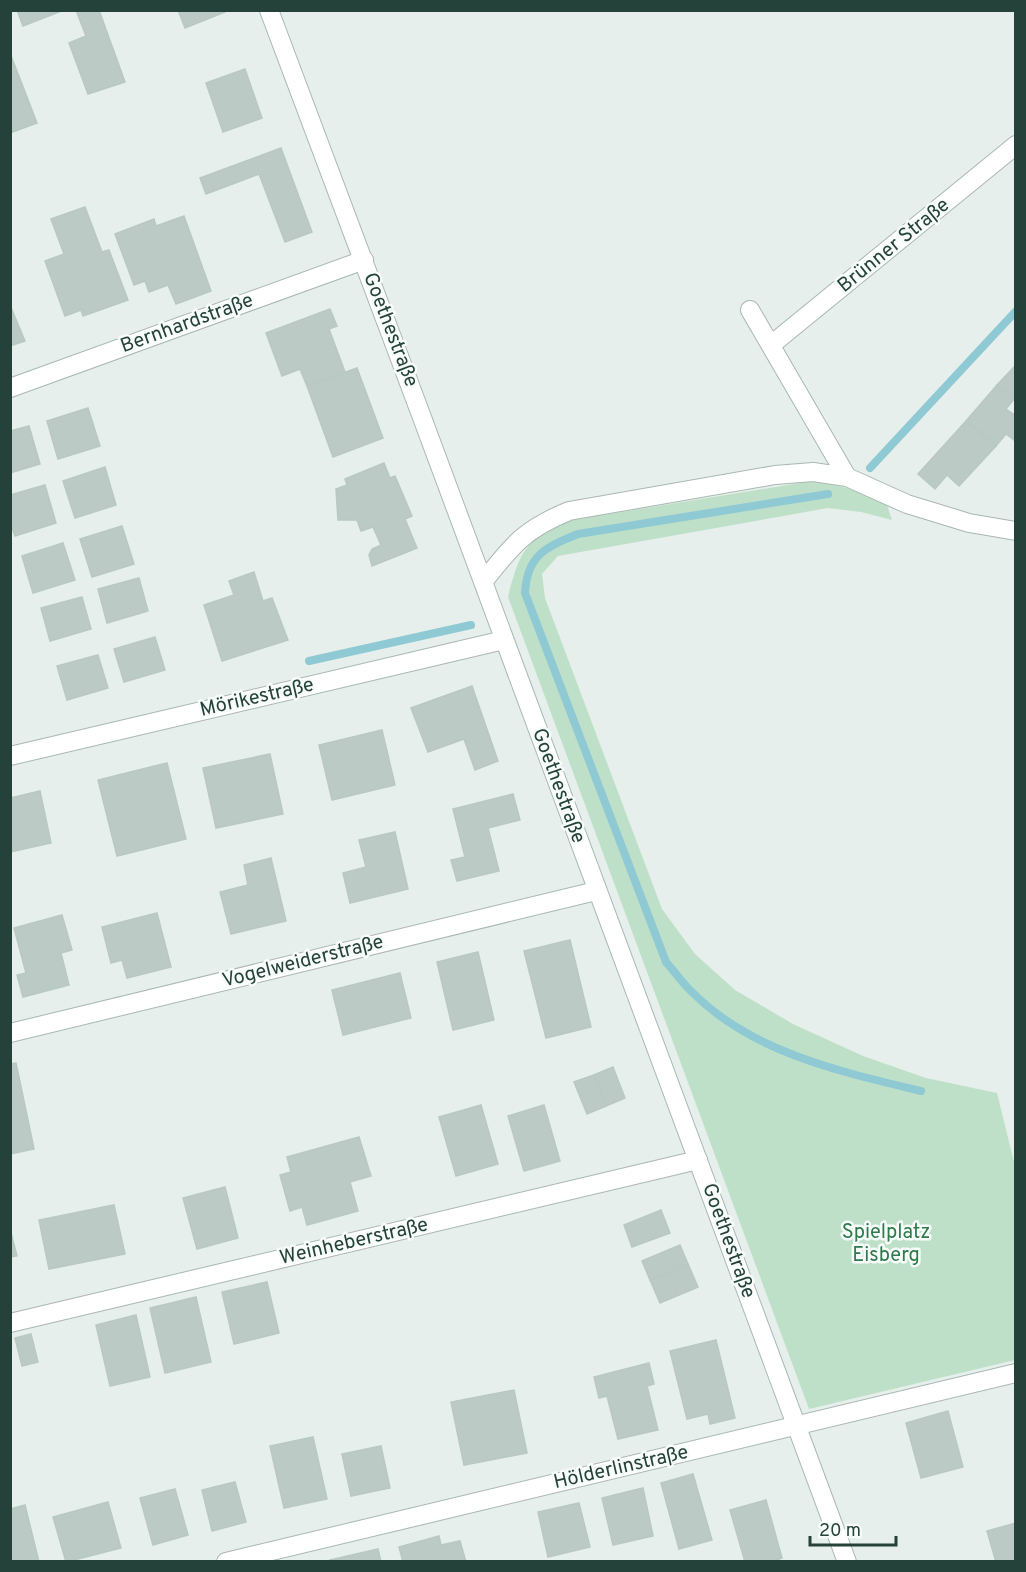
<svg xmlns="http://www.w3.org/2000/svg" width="1026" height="1572" font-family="Overpass,sans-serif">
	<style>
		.green { fill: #bfe0c8 }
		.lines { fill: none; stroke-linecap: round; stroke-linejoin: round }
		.stream { stroke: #8ec9d4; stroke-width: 8 }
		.building { fill: #bbcac4; stroke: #b8c9c2; stroke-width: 1.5 }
		.minor-casing { stroke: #a8b8b2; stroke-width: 20 }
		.minor { stroke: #fff; stroke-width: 18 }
		.labels { text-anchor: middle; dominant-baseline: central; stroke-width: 5; stroke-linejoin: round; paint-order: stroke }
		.street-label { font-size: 20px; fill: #24423a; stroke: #f7fbf9 }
		.park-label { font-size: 20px; fill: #2d7a4b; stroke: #f7fbf9 }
	</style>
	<rect width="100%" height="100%" fill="#e6efeb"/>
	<path class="green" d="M 812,481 L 847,488 L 887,505 L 892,520 L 861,512 L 828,508 L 558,556 L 542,574 L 545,598 L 662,909 L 695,954 L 735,990 L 793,1024 L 863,1056 L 926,1078 L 997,1093 L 1015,1166 L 1015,1360 L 809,1409 L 508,597 C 520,550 526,538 572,520 Z"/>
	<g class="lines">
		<g class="stream">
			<polyline points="870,468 1016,311"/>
			<path d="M 828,494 L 578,534 C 546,547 527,555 525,593 L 666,962 C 675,972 683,984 693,993 C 753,1053 842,1072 921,1091"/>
			<polyline points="309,661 471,625"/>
		</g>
	</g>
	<g class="building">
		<polygon points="17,10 64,10 23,26"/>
		<polygon points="76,10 99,10 125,82 88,94 69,43 86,36"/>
		<polygon points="178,10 225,10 225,12 185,28"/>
		<polygon points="10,53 37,123 10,133"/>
		<polygon points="245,69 262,118 223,132 206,83"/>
		<polygon points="281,148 312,232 285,242 259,174 206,194 200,178"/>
		<polygon points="85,207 102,252 109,250 128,300 83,316 81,310 65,316 45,261 64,254 51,219"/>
		<polygon points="184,216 211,291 176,304 168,285 149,292 145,281 134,285 115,234 154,219 156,226"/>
		<polygon points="10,305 25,341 10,346"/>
		<polygon points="330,309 337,326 329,329 345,372 307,386 300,369 282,376 266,333"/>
		<polygon points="1016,365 1016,398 1014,399 997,385"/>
		<polygon points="357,368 383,438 333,457 307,386"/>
		<polygon points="997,385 1014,399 1006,409 1016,416 1016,438 1014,440 1006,434 996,446 966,421"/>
		<polygon points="88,408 100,446 58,459 47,421"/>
		<polygon points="966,421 996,446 959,486 947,475 935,489 918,474"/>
		<polygon points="29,426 40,464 10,473 10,431"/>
		<polygon points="384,463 390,478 395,476 412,516 405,519 417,548 372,566 369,555 372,549 381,545 373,527 361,531 357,520 338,520 336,489 347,485 345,479"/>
		<polygon points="105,467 116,505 75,518 63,481"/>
		<polygon points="45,485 56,523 15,536 10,522 10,495"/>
		<polygon points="122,526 134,564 92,577 80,539"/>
		<polygon points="63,543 75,580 33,593 22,556"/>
		<polygon points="254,572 263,601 272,598 288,640 222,661 204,605 234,595 229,581"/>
		<polygon points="139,578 148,611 107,623 98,589"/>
		<polygon points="82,597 91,629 50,641 41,608"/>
		<polygon points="155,637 165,670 124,682 114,649"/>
		<polygon points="98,655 108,688 67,700 57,666"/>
		<polygon points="472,686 498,761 475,770 464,739 428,752 411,708"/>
		<polygon points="382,730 395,785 332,800 319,745"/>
		<polygon points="270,754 283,814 216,828 203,768"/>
		<polygon points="167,763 186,839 117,856 98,780"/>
		<polygon points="40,791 51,843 10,852 10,798"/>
		<polygon points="513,794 520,820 488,828 499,871 457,881 451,860 465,857 453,809"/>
		<polygon points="395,832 408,889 350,903 343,873 366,867 359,840"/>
		<polygon points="271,858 286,921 231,934 220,892 248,885 244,865"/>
		<polygon points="157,913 171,967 127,978 122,960 111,963 102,927"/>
		<polygon points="62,915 72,950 61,953 69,985 23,997 17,975 26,973 14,928"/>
		<polygon points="570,940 591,1027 546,1038 524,951"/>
		<polygon points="478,952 494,1020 453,1030 437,962"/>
		<polygon points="400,973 411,1018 343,1035 332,990"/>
		<polygon points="16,1063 34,1149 10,1154 10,1064"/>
		<polygon points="613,1067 625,1098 606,1106 594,1075"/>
		<polygon points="594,1075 606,1106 587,1114 574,1082"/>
		<polygon points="481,1105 498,1164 456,1176 439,1117"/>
		<polygon points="544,1105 560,1161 524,1171 508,1116"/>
		<polygon points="359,1137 371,1176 350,1182 358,1211 307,1225 302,1207 290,1211 280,1175 291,1172 287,1157"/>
		<polygon points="225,1187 238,1238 197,1249 183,1198"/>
		<polygon points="114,1205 125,1254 49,1269 39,1220"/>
		<polygon points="661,1210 670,1233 632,1247 624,1225"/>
		<polygon points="10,1229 17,1256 10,1257"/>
		<polygon points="680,1245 688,1264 650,1280 642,1261"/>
		<polygon points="688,1264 698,1287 660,1303 650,1280"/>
		<polygon points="267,1282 279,1333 234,1344 222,1292"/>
		<polygon points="196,1297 211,1362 165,1373 150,1308"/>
		<polygon points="136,1315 150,1377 110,1386 96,1325"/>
		<polygon points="31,1334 38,1362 22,1366 15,1338"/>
		<polygon points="716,1340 735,1418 710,1424 708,1414 687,1419 670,1351"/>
		<polygon points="649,1363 654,1384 647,1386 658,1430 618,1439 607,1396 599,1398 594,1377"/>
		<polygon points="514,1390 527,1453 464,1465 451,1402"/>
		<polygon points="948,1411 963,1467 921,1478 906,1423"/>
		<polygon points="313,1437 327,1499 284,1508 270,1446"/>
		<polygon points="381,1446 390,1488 351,1496 342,1454"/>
		<polygon points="693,1474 712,1540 679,1549 661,1483"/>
		<polygon points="235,1482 246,1522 212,1531 202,1490"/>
		<polygon points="643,1488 653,1536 613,1545 602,1498"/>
		<polygon points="175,1489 188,1535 153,1545 140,1498"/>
		<polygon points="766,1500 782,1558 771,1562 745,1562 730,1510"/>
		<polygon points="108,1502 121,1548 66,1562 53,1517"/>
		<polygon points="579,1503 590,1547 548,1557 538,1512"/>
		<polygon points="25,1505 39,1562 10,1562 10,1509"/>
		<polygon points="1016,1523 1016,1562 996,1562 987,1531"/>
		<polygon points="439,1536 441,1545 460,1541 466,1562 403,1562 399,1547"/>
		<polygon points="378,1549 381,1562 331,1562 330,1560"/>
	</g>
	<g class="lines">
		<defs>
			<g id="minor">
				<path d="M 269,10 C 465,526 652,1045 847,1562"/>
				<polyline points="750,310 847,477"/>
				<polyline points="771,345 1016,145"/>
				<polyline points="10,388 364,260"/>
				<path d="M 484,581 C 513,544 525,529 569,511 L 775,475 L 813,472 L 847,477 L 907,504 L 969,523 L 1016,531"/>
				<polyline points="10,756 504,640"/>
				<polyline points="10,1033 596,891"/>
				<polyline points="10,1323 698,1160"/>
				<polyline points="226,1562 1016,1373"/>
			</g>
		</defs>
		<use href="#minor" class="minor-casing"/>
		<use href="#minor" class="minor"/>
	</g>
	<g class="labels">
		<g class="street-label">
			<text transform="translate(894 246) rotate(-39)">Brünner Straße</text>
			<text transform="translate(187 324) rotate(-20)">Bernhardstraße</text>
			<text transform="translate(390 330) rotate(69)">Goethestraße</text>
			<text transform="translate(257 698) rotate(-13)">Mörikestraße</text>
			<text transform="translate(558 786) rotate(70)">Goethestraße</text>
			<text transform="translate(303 962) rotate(-14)">Vogelweiderstraße</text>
			<text transform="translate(728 1241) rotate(70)">Goethestraße</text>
			<text transform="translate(354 1242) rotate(-13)">Weinheberstraße</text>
			<text transform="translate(621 1468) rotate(-13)">Hölderlinstraße</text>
		</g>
		<g class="park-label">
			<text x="886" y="1233">Spielplatz<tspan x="886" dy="23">Eisberg</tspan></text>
		</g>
	</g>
	<rect width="1026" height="1572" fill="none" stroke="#24423a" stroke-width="24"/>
	<path d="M810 1536v9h86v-9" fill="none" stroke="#24423a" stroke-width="3"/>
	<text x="819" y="1536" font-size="18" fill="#24423a" stroke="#f7fbf9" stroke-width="4.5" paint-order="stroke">20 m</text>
</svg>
